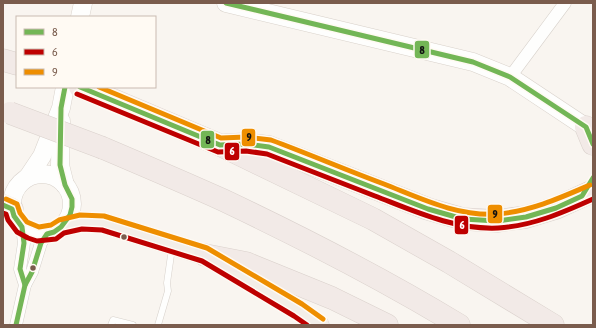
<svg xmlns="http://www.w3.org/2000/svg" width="596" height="328" font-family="'Asap Condensed',sans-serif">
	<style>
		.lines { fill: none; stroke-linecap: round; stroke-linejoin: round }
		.service-casing { stroke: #d7d1cb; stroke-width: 7 }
		.minor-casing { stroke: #d7d1cb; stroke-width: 13 }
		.secondary-casing { stroke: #d9d2cb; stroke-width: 19 }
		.primary-casing { stroke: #dad1cc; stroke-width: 21 }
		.motorway-casing { stroke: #dad1cc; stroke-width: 23 }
		.service { stroke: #fefefd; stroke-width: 6 }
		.minor { stroke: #fefefd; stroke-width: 12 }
		.secondary { stroke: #fefefd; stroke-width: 18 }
		.primary { stroke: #f3eee8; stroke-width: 20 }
		.motorway { stroke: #f2eae7; stroke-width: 22 }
		.motorway-bridge-casing { stroke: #dad1cc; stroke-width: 23; stroke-linecap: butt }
		.motorway-bridge { stroke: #f2eae7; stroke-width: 22 }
		.bus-1-casing { stroke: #fffaf3; stroke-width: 8 }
		.bus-2-casing { stroke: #fffaf3; stroke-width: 8 }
		.bus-3-casing { stroke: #fffaf3; stroke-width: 8 }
		.bus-1 { stroke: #73b656; stroke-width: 5 }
		.bus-2 { stroke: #be0000; stroke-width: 5 }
		.bus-3 { stroke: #ee8e00; stroke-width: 5 }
		.bus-dot { fill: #7a5c4d; stroke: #fffaf3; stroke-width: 1.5 }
		.line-badge { stroke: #fffaf3; stroke-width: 1.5 }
		.badge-label { font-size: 11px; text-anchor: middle; font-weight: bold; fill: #fff }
		.pale-badge-label { font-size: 11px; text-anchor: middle; font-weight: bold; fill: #111 }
	</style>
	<rect width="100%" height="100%" fill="#f9f5f0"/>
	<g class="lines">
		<defs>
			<g id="service">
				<polyline points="111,325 113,320 133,325"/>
				<polyline points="158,325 168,291 167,283 172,248"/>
			</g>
			<g id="minor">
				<polyline points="510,77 565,3"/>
				<polyline points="22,227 24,243 20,269 25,285"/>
				<polyline points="16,325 25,285 32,272 41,243 47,234"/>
			</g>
			<g id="secondary">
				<polyline points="226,3 473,62 510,77 593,132"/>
				<polyline points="80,17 83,3"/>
				<polyline points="61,121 60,165 65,185"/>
				<circle cx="42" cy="204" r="30"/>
				<polyline points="28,177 42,156 61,108 65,87"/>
			</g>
			<polyline id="primary" points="61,227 81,222 103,223 205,255 298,310 319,325"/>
			<g id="motorway">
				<polyline points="3,60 17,64"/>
				<polyline points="80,87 111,99 220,145 373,219 449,262 553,325"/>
				<polyline points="586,127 593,144"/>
				<polyline points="226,145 246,144 269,147 428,209 463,219 497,221 526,217 556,208 593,191"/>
				<path d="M 103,148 C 143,165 183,182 223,200 C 303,238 383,279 459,325"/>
				<polyline points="3,205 12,209"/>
				<polyline points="205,255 246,263 332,298 387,325"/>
			</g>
		</defs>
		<use href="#service" class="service-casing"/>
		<use href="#minor" class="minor-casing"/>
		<use href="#secondary" class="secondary-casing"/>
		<use href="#primary" class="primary-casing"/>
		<use href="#motorway" class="motorway-casing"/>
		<use href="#service" class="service"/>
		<use href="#minor" class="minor"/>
		<use href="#secondary" class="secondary"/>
		<use href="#primary" class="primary"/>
		<use href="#motorway" class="motorway"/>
		<defs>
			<polyline id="motorway-bridge" points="10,113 103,148"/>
		</defs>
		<use href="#motorway-bridge" class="motorway-bridge-casing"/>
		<use href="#motorway-bridge" class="motorway-bridge"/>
		<defs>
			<g id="bus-1">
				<polyline points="226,3 473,62 510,77 586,127 593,144"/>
				<polyline points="80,87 220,145 246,144 269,147 428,209 463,219 497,221 526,217 556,208 582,196 593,178"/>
				<polyline points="3,205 12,209 14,216 22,227 24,243 20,269 25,285"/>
				<polyline points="16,325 25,285 32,272 41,243 47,234 54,232 61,227 70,215 72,207 72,199 65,185 60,165 61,108 65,87"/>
			</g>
			<g id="bus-2">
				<path d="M 77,94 L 218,152 L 246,151 L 267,154 C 303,168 339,182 375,196 C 414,211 455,230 498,228 C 532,226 562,213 593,199"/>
				<polyline points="3,213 6,214 8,220 17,232 28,238 37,241 56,239 64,233 82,229 102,230 202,261 294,316 307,325"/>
			</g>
			<g id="bus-3">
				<path d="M 99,87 L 221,138 L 246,137 L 271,140 C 309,154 346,170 384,184 C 420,198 458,217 498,214 C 531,211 560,198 590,185"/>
				<polyline points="6,199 17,204 20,213 27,222 39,227 51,225 59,220 80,215 104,216 207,248 302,304 323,319"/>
			</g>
		</defs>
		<use href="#bus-1" class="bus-1-casing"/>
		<use href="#bus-2" class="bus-2-casing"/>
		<use href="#bus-3" class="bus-3-casing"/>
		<use href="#bus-1" class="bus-1"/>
		<use href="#bus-2" class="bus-2"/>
		<use href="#bus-3" class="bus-3"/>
	</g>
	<g class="bus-dot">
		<circle cx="124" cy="237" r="3.5"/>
		<circle cx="33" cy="268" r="3.5"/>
	</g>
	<g class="line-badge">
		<rect x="414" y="40" width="16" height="19" rx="4" fill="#73b656"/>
		<rect x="241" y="128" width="15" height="19" rx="4" fill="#ee8e00"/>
		<rect x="200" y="130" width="15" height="19" rx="4" fill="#73b656"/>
		<rect x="224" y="142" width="16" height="19" rx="4" fill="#be0000"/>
		<rect x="487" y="204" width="16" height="20" rx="4" fill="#ee8e00"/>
		<rect x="454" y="215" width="15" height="20" rx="4" fill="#be0000"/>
	</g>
	<g class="badge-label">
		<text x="232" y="155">6</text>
		<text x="462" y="229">6</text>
	</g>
	<g class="pale-badge-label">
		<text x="422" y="54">8</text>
		<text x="249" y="141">9</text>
		<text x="208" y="144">8</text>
		<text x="495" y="218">9</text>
	</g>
	<rect width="596" height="328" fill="none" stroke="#7a5c4d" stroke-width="8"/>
	<rect x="16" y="16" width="140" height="72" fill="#fffaf3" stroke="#cabbb1"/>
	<rect x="24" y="29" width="20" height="6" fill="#73b656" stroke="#cabbb1"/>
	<text x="52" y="36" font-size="12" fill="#7a5c4d">8</text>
	<rect x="24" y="49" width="20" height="6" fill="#be0000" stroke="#cabbb1"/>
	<text x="52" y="56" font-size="12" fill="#7a5c4d">6</text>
	<rect x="24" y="69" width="20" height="6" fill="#ee8e00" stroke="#cabbb1"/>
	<text x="52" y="76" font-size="12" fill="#7a5c4d">9</text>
</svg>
